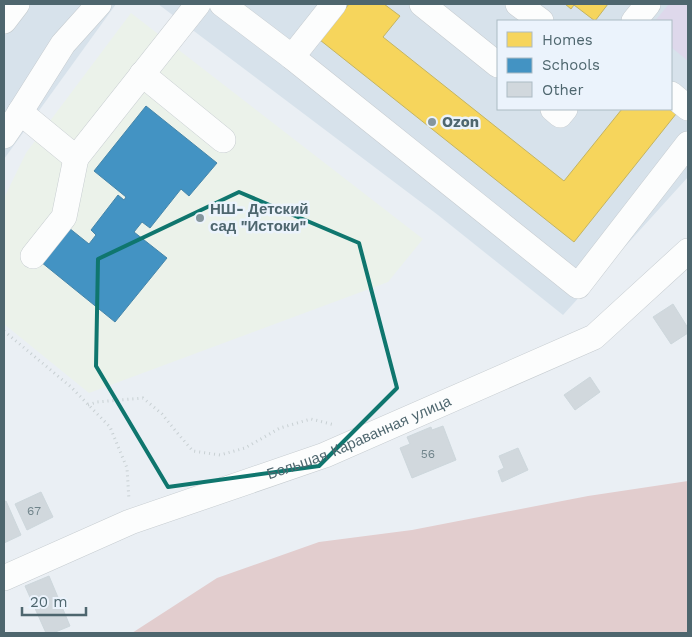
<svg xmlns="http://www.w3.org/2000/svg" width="692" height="637" font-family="'Work Sans',sans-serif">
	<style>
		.residential { fill: #d7e2eb; fill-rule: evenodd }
		.education { fill: #ebf2ea }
		.green { fill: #ded8eb }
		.water { fill: #e2cdce }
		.homes { fill: #f6d55c; stroke: #c4b461 }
		.schools { fill: #4393c3; stroke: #4686aa }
		.building { fill: #d1d8dd; stroke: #cdd7dc }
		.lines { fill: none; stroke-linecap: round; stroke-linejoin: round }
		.minor-casing { stroke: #c6ccd0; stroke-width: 26 }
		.path { stroke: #c8d0d3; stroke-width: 3; stroke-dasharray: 1 4; stroke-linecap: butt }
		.minor { stroke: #fcfdfd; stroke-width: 25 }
		.marked { fill: none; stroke: #0f766e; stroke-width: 4; stroke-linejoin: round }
		.poi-dot { fill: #85969d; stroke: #ebf3fc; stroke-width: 2 }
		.labels { text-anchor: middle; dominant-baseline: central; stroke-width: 5; stroke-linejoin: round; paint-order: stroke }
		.number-label { font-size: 12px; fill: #70848b }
		.poi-label { font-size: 15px; font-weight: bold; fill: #4e666e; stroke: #ebf3fc; text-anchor: start }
		.street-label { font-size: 15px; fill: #4e666e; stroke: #ebf3fc }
	</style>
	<rect width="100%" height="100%" fill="#eaeff4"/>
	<g class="residential">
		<polygon points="4,4 116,4 4,159"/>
		<path d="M 158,4 L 688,4 L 688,177 L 563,315 L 438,215 ZM 498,21 L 671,21 L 671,109 L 498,109 Z"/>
	</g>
	<polygon class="education" points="131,13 423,239 388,282 89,393 4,324 4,198 26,153"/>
	<polygon class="green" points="669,4 688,4 688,61 671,47 671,21 655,21"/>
	<polygon class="water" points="688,481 688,633 132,633 217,578 319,542 412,530 588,496"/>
	<g class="homes">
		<polygon points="349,4 384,4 400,16 383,37 564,181 622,109 669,109 676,114 574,242 320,40"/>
		<polygon points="565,4 608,4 595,21 574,5 571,9"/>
	</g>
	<polygon class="schools" points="146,106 217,163 189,196 181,189 150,228 142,222 134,232 167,258 115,322 41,262 69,228 89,244 96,235 91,230 118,195 124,200 126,197 94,171"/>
	<g class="building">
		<polygon points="673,304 688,328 688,333 671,344 653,317"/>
		<polygon points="590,377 600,392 575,410 564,395"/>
		<polygon points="443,426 456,460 412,478 400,448 410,444 407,437 431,427 432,430"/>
		<polygon points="518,448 528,470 502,482 498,471 504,468 499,456"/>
		<polygon points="41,492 53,517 27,530 15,504"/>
		<polygon points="6,501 21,535 4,543 4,502"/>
		<polygon points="49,576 70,626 53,633 46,633 25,586"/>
	</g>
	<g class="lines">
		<defs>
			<g id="minor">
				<polyline points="222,4 292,57 578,286 688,144"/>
				<polyline points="422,4 498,65"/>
				<polyline points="518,4 541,21"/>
				<polyline points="4,21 17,4"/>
				<polyline points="634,21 648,4"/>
				<polyline points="292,57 334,4"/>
				<polyline points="142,74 223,140"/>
				<polyline points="671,94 688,108"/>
				<polyline points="553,109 560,115 565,109"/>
				<polyline points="20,112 76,158 198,4"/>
				<polyline points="4,136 17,117 63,44 99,4"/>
				<polyline points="33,256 64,217 76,158"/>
				<path id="s1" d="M 4,578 L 130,522 L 325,455 L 594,337 L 688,251"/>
			</g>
		</defs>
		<use href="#minor" class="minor-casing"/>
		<g class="path">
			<polyline points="4,331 71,387 110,427 127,468 129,500"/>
			<polyline points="88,405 97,402 143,398 162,414 179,435 193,451 220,455 245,448 280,428 311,419 335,425"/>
		</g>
		<use href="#minor" class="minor"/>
	</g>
	<path class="marked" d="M 239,192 L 359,243 L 397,388 L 319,466 L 168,487 L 96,366 L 98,259 Z"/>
	<g class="poi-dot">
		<circle cx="432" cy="122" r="5"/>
		<circle cx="200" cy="218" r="5"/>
	</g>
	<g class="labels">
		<g class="number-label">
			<text x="428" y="454">56</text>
			<text x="34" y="511">67</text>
		</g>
		<g class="poi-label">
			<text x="442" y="122">Ozon</text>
			<text x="210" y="209">НШ- Детский<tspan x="210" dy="17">сад "Истоки"</tspan></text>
		</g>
		<g class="street-label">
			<text stroke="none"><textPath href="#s1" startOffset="382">Большая Караванная улица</textPath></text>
		</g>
	</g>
	<rect width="692" height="637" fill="none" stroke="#4e666e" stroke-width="10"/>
	<rect x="497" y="20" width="175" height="90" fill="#ebf3fc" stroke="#acbbc3"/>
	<rect x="507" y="32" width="25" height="15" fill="#f6d55c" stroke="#acbbc3"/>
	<text x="542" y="45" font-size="15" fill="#4e666e">Homes</text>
	<rect x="507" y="58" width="25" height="15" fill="#4393c3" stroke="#acbbc3"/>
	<text x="542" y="70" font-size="15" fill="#4e666e">Schools</text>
	<rect x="507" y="82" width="25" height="15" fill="#d1d8dd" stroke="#acbbc3"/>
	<text x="542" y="95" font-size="15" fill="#4e666e">Other</text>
	<path d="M22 607v8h64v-8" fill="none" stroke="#4e666e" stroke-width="2.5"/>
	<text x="30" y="607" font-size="15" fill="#4e666e" stroke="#ebf3fc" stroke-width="4" paint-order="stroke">20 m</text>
</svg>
